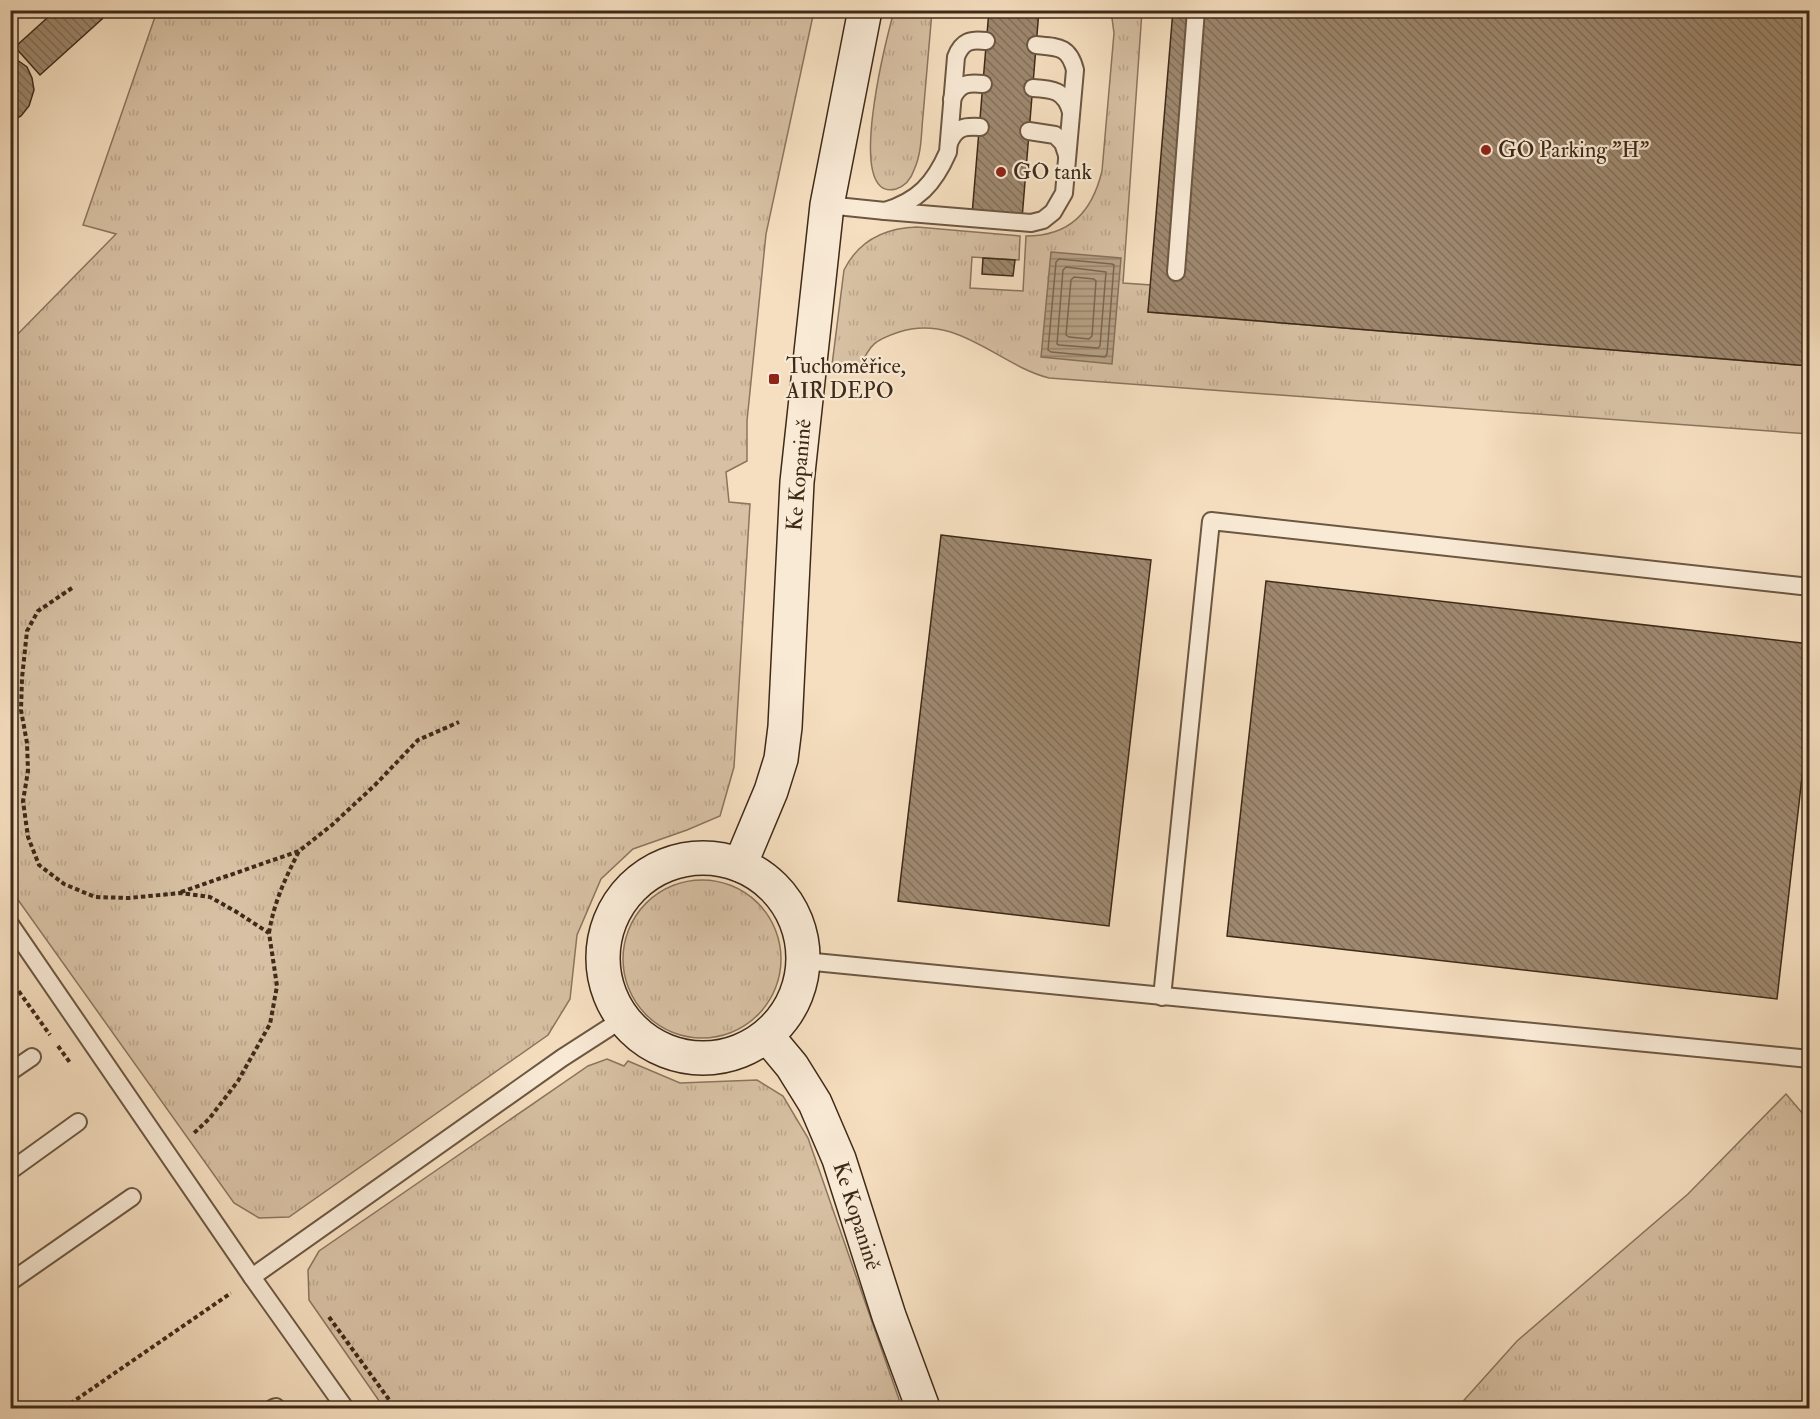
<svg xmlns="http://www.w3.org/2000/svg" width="1820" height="1419" font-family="'IM FELL Double Pica',serif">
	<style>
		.grass { fill: url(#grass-tufts); stroke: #8a755e; stroke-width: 1.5 }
		.water { fill: url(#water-rules); stroke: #87715b; stroke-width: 1.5 }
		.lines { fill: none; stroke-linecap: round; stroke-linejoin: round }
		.shore { stroke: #7a6650; stroke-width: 1.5 }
		.building { fill: url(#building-back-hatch); stroke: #3e2a18; stroke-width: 1.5 }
		.lane-casing { stroke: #6c5742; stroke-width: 20 }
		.secondary-casing { stroke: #3e2a18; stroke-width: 36 }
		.path { stroke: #3e2a18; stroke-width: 4; stroke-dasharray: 4.5 3; stroke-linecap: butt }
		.lane { stroke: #f9ead6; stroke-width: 16 }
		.secondary { stroke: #f9ead6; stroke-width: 33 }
		.poi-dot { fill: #8f2418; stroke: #f9ead6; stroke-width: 2 }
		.labels { text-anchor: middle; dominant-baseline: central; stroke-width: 4.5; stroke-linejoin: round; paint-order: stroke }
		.poi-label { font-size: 22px; fill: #3e2a18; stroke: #f9ead6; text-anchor: start }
		.street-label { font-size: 22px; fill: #3e2a18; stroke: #f9ead6 }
	</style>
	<defs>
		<pattern id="grass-tufts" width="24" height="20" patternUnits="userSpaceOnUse" patternTransform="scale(1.5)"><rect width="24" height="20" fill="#d7c0a3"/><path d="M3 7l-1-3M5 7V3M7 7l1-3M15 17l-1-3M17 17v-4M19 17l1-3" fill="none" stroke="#baa58c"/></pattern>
		<pattern id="water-rules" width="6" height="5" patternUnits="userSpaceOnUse" patternTransform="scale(1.5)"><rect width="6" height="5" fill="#b7a187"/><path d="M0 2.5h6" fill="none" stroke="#96836d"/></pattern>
		<pattern id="building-back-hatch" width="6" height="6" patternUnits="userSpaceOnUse" patternTransform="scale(1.5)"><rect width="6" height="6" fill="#9e886f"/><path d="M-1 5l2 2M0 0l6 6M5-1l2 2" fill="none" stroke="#826f5a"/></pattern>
	</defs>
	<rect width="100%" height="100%" fill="#f6dfc0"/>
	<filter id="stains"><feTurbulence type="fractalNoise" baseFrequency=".00333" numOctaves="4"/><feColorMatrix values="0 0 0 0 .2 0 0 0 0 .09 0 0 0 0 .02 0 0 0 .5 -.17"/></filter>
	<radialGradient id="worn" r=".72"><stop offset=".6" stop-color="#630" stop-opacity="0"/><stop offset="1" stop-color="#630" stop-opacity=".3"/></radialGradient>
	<g class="grass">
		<polygon points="157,11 814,11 766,234 747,421 747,461 726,472 729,502 750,504 734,767 720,816 687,830 633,849 601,879 577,935 570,999 548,1035 289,1217 259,1218 234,1203 11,890 11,341 116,234 83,225"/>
		<path d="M 894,11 L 932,11 C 929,46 926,81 923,116 C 921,134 922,153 914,170 C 911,179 905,186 896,189 C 843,203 888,33 894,11 Z"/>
		<path d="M 1111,11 L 1142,11 L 1123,283 L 1151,285 L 1148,312 L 1809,366 L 1809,434 L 1049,378 C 998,365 957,313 899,332 C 875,340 870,344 860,367 L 832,365 L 844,270 C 859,240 885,228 917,227 L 1020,236 L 1019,260 L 972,257 L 970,288 L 1023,291 L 1026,236 C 1070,236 1092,212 1102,171 L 1114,33 Z"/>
		<circle cx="702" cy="959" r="79"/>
		<polygon points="607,1059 624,1066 628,1061 680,1083 757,1080 783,1096 808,1138 902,1408 384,1408 309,1300 308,1270 319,1251 588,1066"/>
		<polygon points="1786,1094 1809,1121 1809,1408 1457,1408 1517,1341 1688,1194"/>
	</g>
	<polygon class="water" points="1051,252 1121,258 1112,364 1041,357"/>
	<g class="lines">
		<g class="shore">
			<polygon points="1059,259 1112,264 1114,265 1107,354 1105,357 1051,352 1048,350 1056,262"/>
			<polygon points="1066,267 1106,272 1100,346 1098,348 1059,345 1057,344 1063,270"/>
			<polygon points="1074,277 1094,279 1096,281 1092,336 1089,339 1069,337 1066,335 1071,280"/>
		</g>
	</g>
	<g class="building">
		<polygon points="56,10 112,10 40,75 15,47"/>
		<polygon points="989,10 1039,10 1022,219 972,215"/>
		<polygon points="1173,10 1770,10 1810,14 1810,366 1148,312"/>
		<polygon points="10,55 27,67 32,78 34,90 29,106 21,116 10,122"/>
		<polygon points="983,258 1015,260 1013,276 982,274"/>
		<polygon points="941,535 1151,560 1109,926 898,901"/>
		<polygon points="1266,581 1810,644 1810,706 1777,999 1227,936"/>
	</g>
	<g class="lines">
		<defs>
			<g id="lane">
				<path d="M 986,41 C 971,39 962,41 956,57 L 948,152 C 934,184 918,201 885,211 L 1031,223 L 1043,220 L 1053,212 L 1064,193 L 1075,70 C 1069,46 1058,47 1036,45"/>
				<path d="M 1033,88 C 1052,89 1065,90 1071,112"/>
				<path d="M 952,99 C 959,84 967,82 983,84"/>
				<polyline points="1029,131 1055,135 1063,143 1067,155"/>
				<path d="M 949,143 C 956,127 964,126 980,127"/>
				<polyline points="827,205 885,211"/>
				<polyline points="1176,272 1196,10"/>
				<polyline points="10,924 252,1277"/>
				<polyline points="804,961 1810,1059"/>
				<polyline points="1162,997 1211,521 1810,587"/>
				<polyline points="10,1072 32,1057"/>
				<polyline points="10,1171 78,1122"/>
				<polyline points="10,1282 132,1197"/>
				<polyline points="273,1408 276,1407 277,1408"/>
				<polyline points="345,1408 252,1277 562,1058 624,1018"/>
			</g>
			<g id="secondary">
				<circle cx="703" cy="958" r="100"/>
				<polyline points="740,865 771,791 781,759 785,727 797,482 827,205 865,10"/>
				<polyline points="767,1036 792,1066 815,1103 839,1159 889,1316 923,1408"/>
			</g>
		</defs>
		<use href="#lane" class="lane-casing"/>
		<use href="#secondary" class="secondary-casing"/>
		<g class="path">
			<polyline points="72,588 38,611 27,631 22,678 21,710 27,743 28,771 23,801 28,837 39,865 64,884 95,897 129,898 180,893 210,897 235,911 269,933 277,986 270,1024 238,1081 209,1119 193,1134"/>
			<polyline points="181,892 299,851 332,825 375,785 418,740 459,722"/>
			<path d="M 269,933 C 274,902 285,879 299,851"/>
			<polyline points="10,979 50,1035"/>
			<polyline points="58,1046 71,1064"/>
			<polyline points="329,1317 390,1401"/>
			<polyline points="64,1408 231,1293"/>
		</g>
		<use href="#lane" class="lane"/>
		<use href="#secondary" class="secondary"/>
	</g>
	<g class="poi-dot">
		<circle cx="1486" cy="150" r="6"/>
		<circle cx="1001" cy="172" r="6"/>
		<rect x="768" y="373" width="12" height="12" rx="3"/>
	</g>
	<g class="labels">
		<g class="poi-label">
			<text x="1498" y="150">GO Parking "H"</text>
			<text x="1013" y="172">GO tank</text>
			<text x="786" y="366">Tuchoměřice,<tspan x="786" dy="25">AIR DEPO</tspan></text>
		</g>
		<g class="street-label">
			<text transform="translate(799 475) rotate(-85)">Ke Kopanině</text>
			<text transform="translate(857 1216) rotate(72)">Ke Kopanině</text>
		</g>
	</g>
	<rect width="1820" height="1419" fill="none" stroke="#f6dfc0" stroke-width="36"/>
	<rect x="12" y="12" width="1796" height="1395" fill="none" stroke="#3e2a18" stroke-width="3"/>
	<rect x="18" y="18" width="1784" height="1383" fill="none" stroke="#3e2a18" stroke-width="1.5"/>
	<rect width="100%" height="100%" filter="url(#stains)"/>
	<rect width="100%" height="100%" fill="url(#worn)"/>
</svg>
